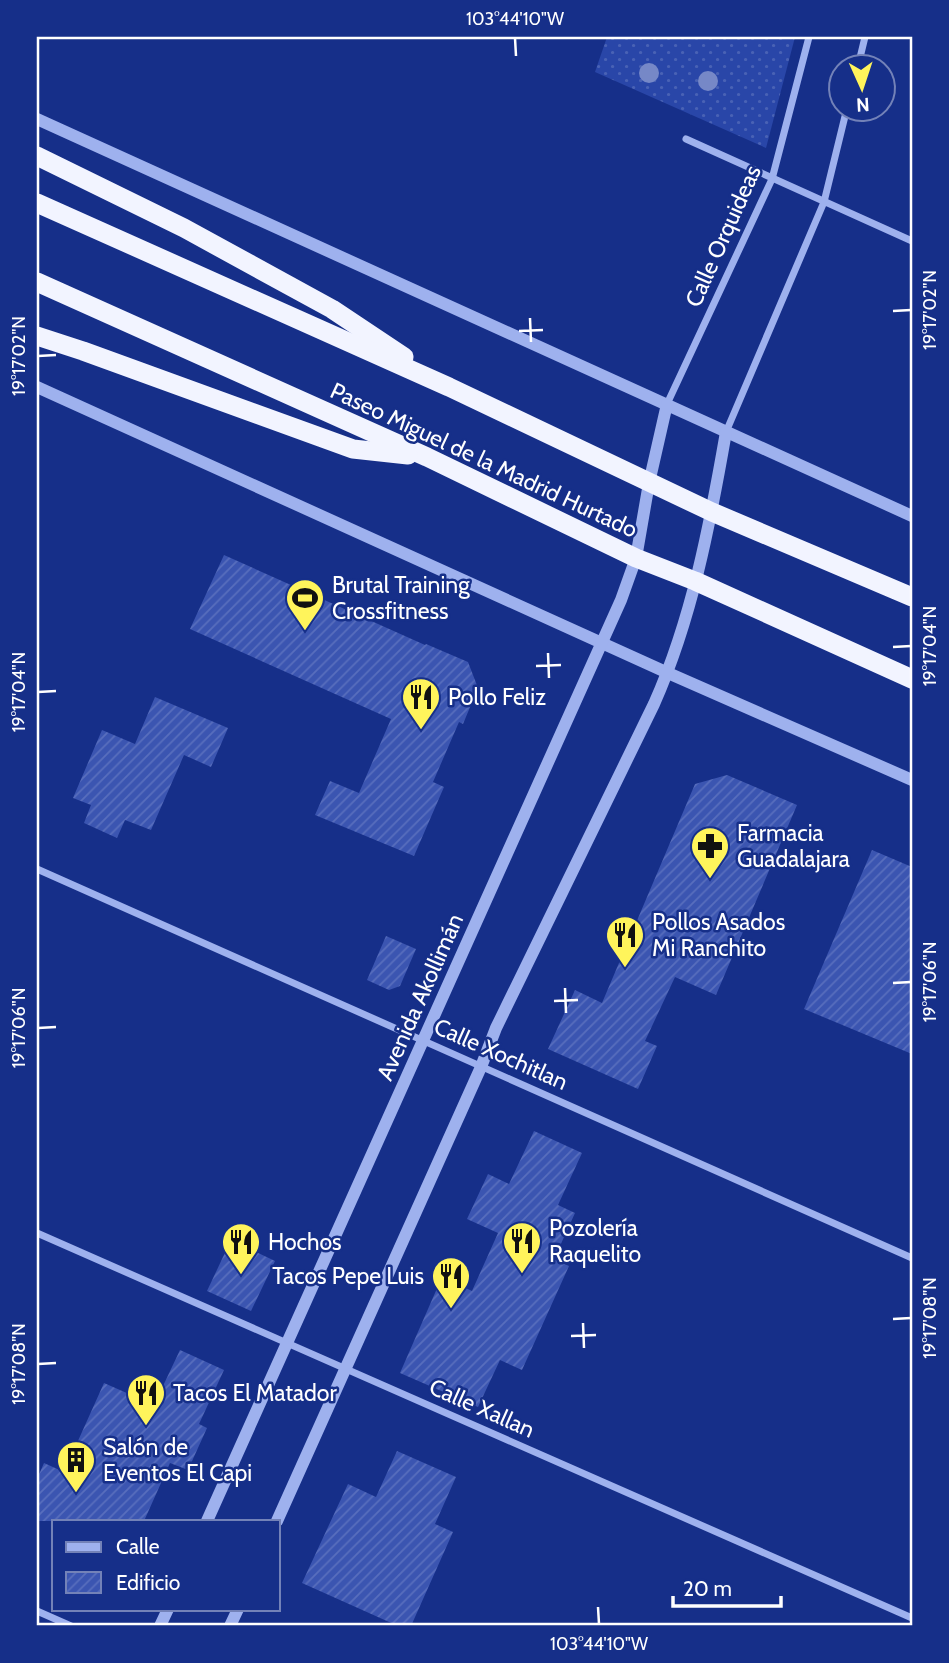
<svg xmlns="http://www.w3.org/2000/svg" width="949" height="1663" font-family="Cabin,sans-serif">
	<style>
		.grass { fill: url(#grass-dots) }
		.building { fill: url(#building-hatch) }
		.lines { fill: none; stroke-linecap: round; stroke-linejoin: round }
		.minor { stroke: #9eb1ee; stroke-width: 7 }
		.tertiary { stroke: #9eb1ee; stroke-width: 12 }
		.trunk { stroke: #f2f4ff; stroke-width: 19 }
		.tree { fill: #7688c7 }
		.ticks { fill: none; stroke: #fff; stroke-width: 2.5 }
		.labels { text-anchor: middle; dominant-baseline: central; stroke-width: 5; stroke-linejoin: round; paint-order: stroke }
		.street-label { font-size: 23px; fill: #fff; stroke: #162f89 }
		.poi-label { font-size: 23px; fill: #fff; stroke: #162f89; text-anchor: start }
		.neatline { fill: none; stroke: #fff; stroke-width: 2.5 }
		.ticks-label { font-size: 18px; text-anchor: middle; fill: #fff }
	</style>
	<defs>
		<pattern id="grass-dots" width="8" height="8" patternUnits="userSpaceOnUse" patternTransform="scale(1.75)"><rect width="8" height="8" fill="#2946a8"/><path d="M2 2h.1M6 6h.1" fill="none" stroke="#4962b5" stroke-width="1.8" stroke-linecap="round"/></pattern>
		<pattern id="building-hatch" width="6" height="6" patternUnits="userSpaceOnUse" patternTransform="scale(1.75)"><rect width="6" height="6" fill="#3b55b1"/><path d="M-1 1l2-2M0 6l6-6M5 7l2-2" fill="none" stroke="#586ebd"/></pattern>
	</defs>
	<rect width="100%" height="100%" fill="#162f89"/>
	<polygon class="grass" points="607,37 795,37 766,148 595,72"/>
	<g class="building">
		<polygon points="224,555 425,645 426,644 468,662 478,688 463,724 459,722 433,782 444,787 414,856 315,815 330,781 359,793 391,719 190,629"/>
		<polygon points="155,697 228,728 211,767 184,755 151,830 125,820 117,838 84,823 91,805 73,798 102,730 135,744"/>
		<polygon points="727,775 797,805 716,995 675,977 645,1041 657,1046 638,1089 548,1049 575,990 602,1003 695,784"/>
		<polygon points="872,850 912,867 912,1054 804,1009"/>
		<polygon points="386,936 416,949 400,986 389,990 367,980"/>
		<polygon points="534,1131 582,1153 558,1205 575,1213 554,1259 569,1266 522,1370 500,1360 478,1407 400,1373 442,1277 472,1291 498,1233 467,1219 488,1174 509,1184"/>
		<polygon points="231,1240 275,1261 251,1311 207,1291"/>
		<polygon points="180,1350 224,1370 199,1424 207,1428 188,1470 170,1463 144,1521 37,1521 37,1479 44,1463 64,1472 104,1383 154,1405"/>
		<polygon points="397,1451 456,1477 435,1524 453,1532 411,1626 398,1626 302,1583 348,1484 376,1497"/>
	</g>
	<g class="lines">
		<g class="minor">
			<polyline points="858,66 865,37"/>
			<polyline points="686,139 912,241"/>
			<polyline points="667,404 772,179 809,37"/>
			<polyline points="726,432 824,202 847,108"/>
			<polyline points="37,869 912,1258"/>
			<polyline points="37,1233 912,1618"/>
			<polyline points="37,1611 71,1626"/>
		</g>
		<g class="tertiary">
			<polyline points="37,119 912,516"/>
			<polyline points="37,387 668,673 912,780"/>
			<polyline points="207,1521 621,600 636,558 649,483 667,404"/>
			<path d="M 277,1521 L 481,1067 L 496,1028 L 654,704 C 692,619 710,524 726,432"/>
			<polyline points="160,1626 168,1609"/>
			<polyline points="230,1626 238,1609"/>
		</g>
		<g class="trunk">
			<polyline points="37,156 184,228 332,309 404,357"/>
			<polyline points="37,203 449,387 712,512 912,597"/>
			<polyline points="37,282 427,457 636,558 695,581 912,679"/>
			<polyline points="37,336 83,351 353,449 408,455"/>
		</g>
	</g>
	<g class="tree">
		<circle cx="649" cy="73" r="10"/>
		<circle cx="708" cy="81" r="10"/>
	</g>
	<path class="ticks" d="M 515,38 L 516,56M 893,311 L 911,310M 530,318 L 531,342M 519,331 L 543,330M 38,356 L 56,355M 893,647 L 911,646M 548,653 L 549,678M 536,666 L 561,665M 38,692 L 56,691M 893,983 L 911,982M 565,988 L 566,1013M 554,1001 L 578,1000M 38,1028 L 56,1027M 893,1319 L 911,1318M 583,1323 L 584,1348M 571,1336 L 596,1335M 38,1364 L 56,1363M 598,1607 L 599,1624"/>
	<defs>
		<symbol id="stadium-pin" viewBox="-11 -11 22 30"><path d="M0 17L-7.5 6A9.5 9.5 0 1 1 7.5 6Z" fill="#fff45b" stroke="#162f89"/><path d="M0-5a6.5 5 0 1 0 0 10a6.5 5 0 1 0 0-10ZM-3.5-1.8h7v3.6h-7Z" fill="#111"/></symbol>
		<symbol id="restaurant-pin" viewBox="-11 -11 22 30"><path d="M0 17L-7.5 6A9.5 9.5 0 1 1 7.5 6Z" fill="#fff45b" stroke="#162f89"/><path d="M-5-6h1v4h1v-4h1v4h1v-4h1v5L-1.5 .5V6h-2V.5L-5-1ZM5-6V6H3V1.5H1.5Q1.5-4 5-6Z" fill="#111"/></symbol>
		<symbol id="pharmacy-pin" viewBox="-11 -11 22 30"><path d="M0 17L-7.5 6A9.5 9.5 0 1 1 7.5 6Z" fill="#fff45b" stroke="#162f89"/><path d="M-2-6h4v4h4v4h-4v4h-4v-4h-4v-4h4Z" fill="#111"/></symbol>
		<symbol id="building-pin" viewBox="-11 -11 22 30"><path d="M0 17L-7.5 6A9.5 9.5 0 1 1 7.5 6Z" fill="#fff45b" stroke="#162f89"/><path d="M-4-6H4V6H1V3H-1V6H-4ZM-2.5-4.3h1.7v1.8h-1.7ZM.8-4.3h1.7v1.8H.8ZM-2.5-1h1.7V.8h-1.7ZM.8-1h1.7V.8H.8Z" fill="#111"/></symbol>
	</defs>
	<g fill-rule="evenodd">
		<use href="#stadium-pin" x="283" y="576" width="44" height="60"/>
		<use href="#restaurant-pin" x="399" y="675" width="44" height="60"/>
		<use href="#pharmacy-pin" x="688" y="824" width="44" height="60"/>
		<use href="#restaurant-pin" x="603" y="913" width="44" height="60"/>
		<use href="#restaurant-pin" x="500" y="1219" width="44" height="60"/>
		<use href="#restaurant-pin" x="219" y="1220" width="44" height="60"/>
		<use href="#restaurant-pin" x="429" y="1254" width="44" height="60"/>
		<use href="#restaurant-pin" x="124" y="1371" width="44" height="60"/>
		<use href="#building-pin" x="54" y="1438" width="44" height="60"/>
	</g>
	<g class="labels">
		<g class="street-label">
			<text transform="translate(723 236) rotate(-66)">Calle Orquideas</text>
			<text transform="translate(484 460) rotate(25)">Paseo Miguel de la Madrid Hurtado</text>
			<text transform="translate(420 997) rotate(-66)">Avenida Akollimán</text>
			<text transform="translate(501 1054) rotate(24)">Calle Xochitlan</text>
			<text transform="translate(482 1408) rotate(24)">Calle Xallan</text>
		</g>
		<g class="poi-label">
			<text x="332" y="585">Brutal Training<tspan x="332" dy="26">Crossfitness</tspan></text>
			<text x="448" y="697">Pollo Feliz</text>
			<text x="737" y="833">Farmacia<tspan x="737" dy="26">Guadalajara</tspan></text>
			<text x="652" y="922">Pollos Asados<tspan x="652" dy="26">Mi Ranchito</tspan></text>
			<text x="549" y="1228">Pozolería<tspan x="549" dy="26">Raquelito</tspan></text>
			<text x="268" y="1242">Hochos</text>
			<text x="424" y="1276" text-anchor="end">Tacos Pepe Luis</text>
			<text x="173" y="1393">Tacos El Matador</text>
			<text x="103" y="1447">Salón de<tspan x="103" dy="26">Eventos El Capi</tspan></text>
		</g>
	</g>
	<rect width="949" height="1663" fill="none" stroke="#162f89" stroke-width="77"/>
	<rect x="52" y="1520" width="228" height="91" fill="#162f89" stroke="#7382b8" stroke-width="2"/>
	<rect x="66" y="1542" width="35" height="10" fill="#9eb1ee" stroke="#7382b8" stroke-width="2"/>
	<text x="116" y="1554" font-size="21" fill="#ffffff">Calle</text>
	<rect x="66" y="1572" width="35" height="21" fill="url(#building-hatch)" stroke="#7382b8" stroke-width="2"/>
	<text x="116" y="1590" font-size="21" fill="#ffffff">Edificio</text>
	<g transform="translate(862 88) rotate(177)"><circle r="33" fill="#162f89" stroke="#7382b8" stroke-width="2"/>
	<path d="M0-5L12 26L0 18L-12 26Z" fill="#fff45b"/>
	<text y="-10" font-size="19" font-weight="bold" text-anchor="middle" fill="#ffffff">N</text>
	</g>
	<path d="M673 1596v10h108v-10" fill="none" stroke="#ffffff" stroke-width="3.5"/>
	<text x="683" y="1596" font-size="21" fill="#ffffff" stroke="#162f89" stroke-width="5" paint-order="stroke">20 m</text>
	<rect x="38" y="38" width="873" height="1586" class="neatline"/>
	<g class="ticks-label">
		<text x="515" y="25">103°44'10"W</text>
		<text transform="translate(930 310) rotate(-90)" y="6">19°17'02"N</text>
		<text transform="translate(19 356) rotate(-90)" y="6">19°17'02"N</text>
		<text transform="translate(930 646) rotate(-90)" y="6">19°17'04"N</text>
		<text transform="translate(19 692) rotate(-90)" y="6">19°17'04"N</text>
		<text transform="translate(930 982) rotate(-90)" y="6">19°17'06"N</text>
		<text transform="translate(19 1028) rotate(-90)" y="6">19°17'06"N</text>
		<text transform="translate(930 1318) rotate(-90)" y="6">19°17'08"N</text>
		<text transform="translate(19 1364) rotate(-90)" y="6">19°17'08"N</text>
		<text x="599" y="1650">103°44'10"W</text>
	</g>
</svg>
